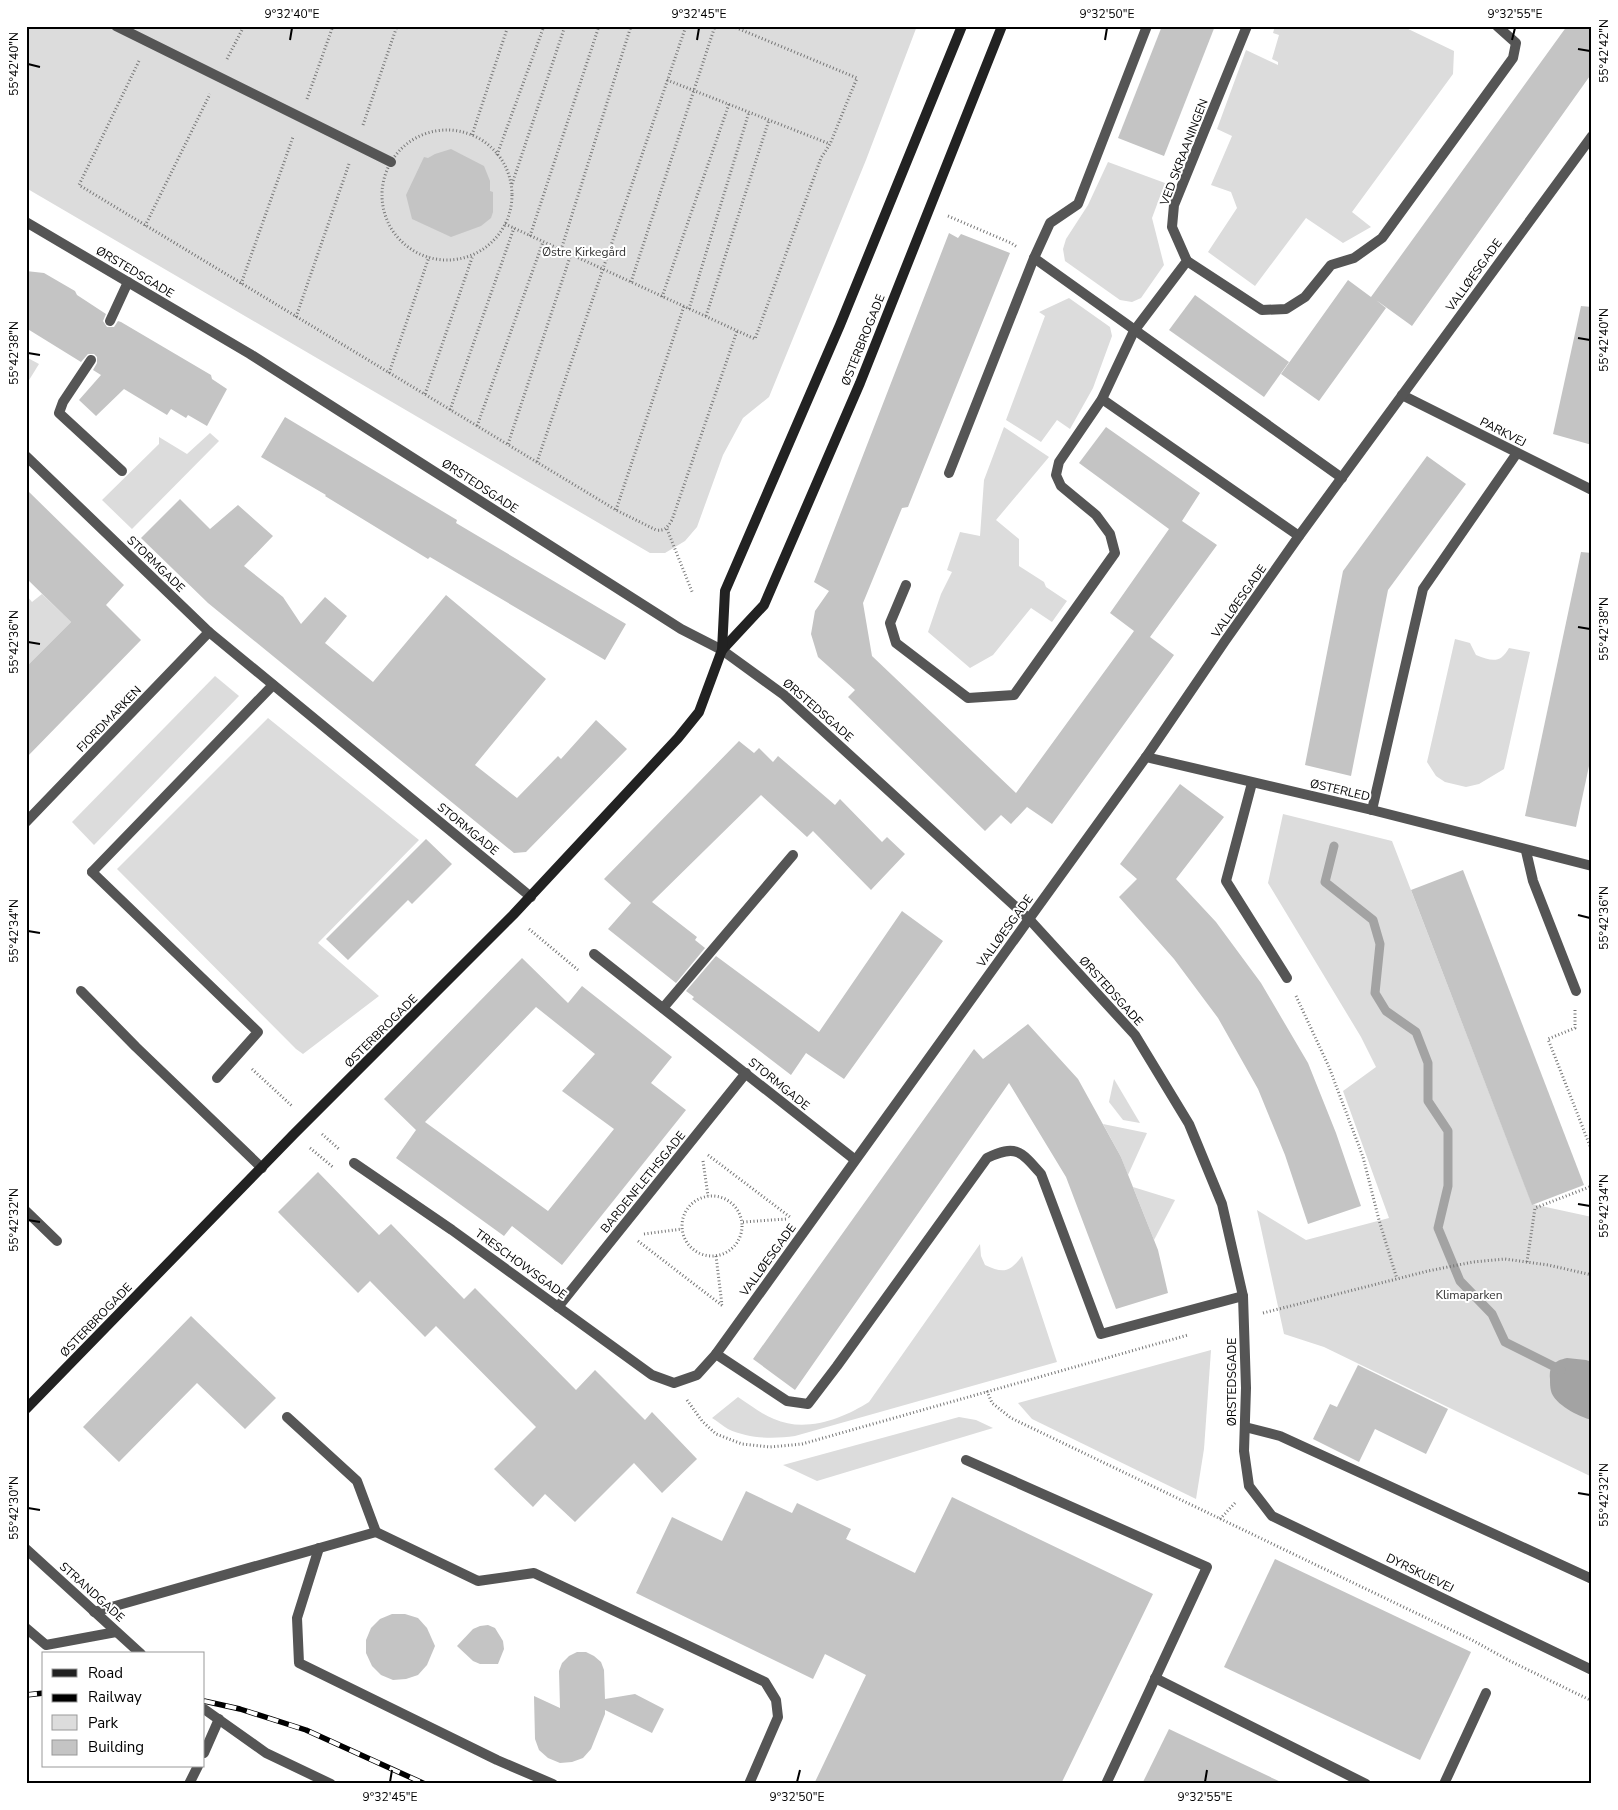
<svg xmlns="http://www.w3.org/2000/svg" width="1618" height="1810" font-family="'Nunito Sans',sans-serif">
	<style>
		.green { fill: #dcdcdc }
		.water { fill: #a3a3a3 }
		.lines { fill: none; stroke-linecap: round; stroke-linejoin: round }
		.stream { stroke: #a3a3a3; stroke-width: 9 }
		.building { fill: #c4c4c4; fill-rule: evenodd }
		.path { stroke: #777; stroke-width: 3; stroke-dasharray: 1 2.5; stroke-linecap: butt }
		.service { stroke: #555; stroke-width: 10 }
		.minor { stroke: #555; stroke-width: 10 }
		.tertiary { stroke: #555; stroke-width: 10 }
		.secondary { stroke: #222; stroke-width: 10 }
		.rail-casing { stroke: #000; stroke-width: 5.5 }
		.rail { stroke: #fff; stroke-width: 4; stroke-dasharray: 11; stroke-linecap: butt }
		.ticks { fill: none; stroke: #000; stroke-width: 2 }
		.labels { text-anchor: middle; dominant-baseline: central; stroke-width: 4; stroke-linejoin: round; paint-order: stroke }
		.street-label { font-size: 12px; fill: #000; stroke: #fff }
		.park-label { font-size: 12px; fill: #333; stroke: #fff }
		.neatline { fill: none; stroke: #000; stroke-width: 2 }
		.ticks-label { font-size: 12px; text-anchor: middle; fill: #000 }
	</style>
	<rect width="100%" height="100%" fill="#fff"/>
	<g class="green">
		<polygon points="26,26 917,26 866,160 769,397 743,418 723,455 697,527 685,541 665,553 650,553 26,188"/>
		<polygon points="1275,26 1402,26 1454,51 1453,74 1352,212 1371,227 1343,243 1306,218 1255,286 1208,252 1237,208 1231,192 1211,185 1232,136 1217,129 1246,50 1278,65 1278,62 1272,59 1279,35 1273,33"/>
		<polygon points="1108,162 1165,183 1152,218 1164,265 1141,298 1132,302 1120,300 1065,261 1063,249 1066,239 1088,205"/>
		<polygon points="1069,298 1110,327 1112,336 1093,388 1070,429 1057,420 1041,442 1006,420 1045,316 1039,312"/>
		<polygon points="26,357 39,364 26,385"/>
		<polygon points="1004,427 1049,457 996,520 1019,539 1019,566 1044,582 1046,587 1067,601 1052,622 1031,608 993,655 970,668 928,632 941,594 952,572 947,570 960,532 980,536 984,480"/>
		<polygon points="210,433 219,441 132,529 102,500 159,444 159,437 187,454"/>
		<polygon points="42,594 71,622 26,667 26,595 32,602"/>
		<path d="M 1455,639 L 1470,643 L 1476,655 C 1492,661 1500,664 1509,648 L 1530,652 L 1504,769 L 1479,784 L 1466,787 L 1445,782 L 1436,776 L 1427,762 Z"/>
		<polygon points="215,676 239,696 94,845 72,822"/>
		<polygon points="268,718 419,840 318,943 379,996 303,1054 296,1049 117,869"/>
		<polygon points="1283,814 1392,841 1532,1204 1592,1217 1592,1477 1324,1347 1284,1334 1257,1210 1306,1240 1389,1218 1343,1091 1376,1067 1361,1037 1268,883"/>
		<polygon points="1114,1079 1140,1123 1123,1120 1109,1102"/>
		<polygon points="1103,1124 1147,1133 1128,1175 1121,1157"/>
		<polygon points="1133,1187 1175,1200 1154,1240"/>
		<path d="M 980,1244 L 981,1256 L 985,1265 C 1004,1274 1010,1272 1022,1256 L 1057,1362 L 795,1436 C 774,1439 749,1439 728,1429 C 723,1426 717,1421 712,1418 L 738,1397 C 749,1404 761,1414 774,1419 C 805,1433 842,1419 869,1402 Z"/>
		<polygon points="1211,1350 1204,1449 1196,1499 1032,1419 1018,1403"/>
		<polygon points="959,1417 976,1420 993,1428 817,1481 783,1465"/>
	</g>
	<path class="water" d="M 1567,1358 L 1586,1360 L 1592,1362 L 1592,1420 C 1579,1417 1554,1404 1551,1391 C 1550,1387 1550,1383 1550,1379 C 1549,1365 1554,1361 1567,1358 Z"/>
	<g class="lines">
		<polyline class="stream" points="1334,846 1325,882 1373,920 1380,944 1375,993 1386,1011 1416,1032 1428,1063 1428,1101 1448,1131 1448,1186 1438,1228 1460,1281 1492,1314 1505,1342 1561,1370"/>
	</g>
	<g class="building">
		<polygon points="1162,26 1215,26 1164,156 1118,138"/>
		<polygon points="1567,26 1592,26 1592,73 1412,326 1376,300 1386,308 1319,401 1281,374 1348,280 1371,297"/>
		<polygon points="451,149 484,166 490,181 490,191 493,192 493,212 491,218 481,226 451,237 412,219 406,195 424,157 428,158 435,154"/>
		<polygon points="949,233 958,238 961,234 1010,253 908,507 902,508 863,603 872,656 1016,793 1134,631 1110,613 1169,529 1079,463 1106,427 1200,493 1182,521 1217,545 1150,637 1174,655 1052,824 1027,807 1011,824 1001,815 985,831 848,697 855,690 818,657 811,634 815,611 829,591 814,582"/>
		<polygon points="26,271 44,273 75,291 77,295 106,314 103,321 107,327 114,327 118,321 121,322 211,375 212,379 227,389 207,426 188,415 186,418 171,409 167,415 124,389 96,416 79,400 101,375 93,370 97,363 97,357 94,354 88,354 81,362 26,328"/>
		<polygon points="1195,295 1289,362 1264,397 1169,330"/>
		<polygon points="1581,306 1592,307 1592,445 1553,434"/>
		<polygon points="285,417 457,520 456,523 626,624 605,660 430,557 428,559 325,496 326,495 261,457"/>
		<polygon points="1427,456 1466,484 1388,590 1351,776 1305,765 1343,571"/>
		<polygon points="26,489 124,585 106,605 141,640 26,758 26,667 71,622 26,578"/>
		<polygon points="180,499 210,529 238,505 273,536 244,566 283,597 301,624 325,597 347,616 325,643 373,682 446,595 546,679 475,765 517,798 558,756 561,759 596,720 627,749 526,852 514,853 208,603 141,538"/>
		<polygon points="1581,552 1592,553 1592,752 1576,827 1525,816"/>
		<polygon points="739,741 754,753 759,748 773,762 778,756 835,805 840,799 882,842 887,837 905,854 871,890 813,831 807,837 761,795 652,902 697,937 695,940 705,948 676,983 608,929 631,903 604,879"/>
		<polygon points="1180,784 1224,817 1176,879 1216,922 1261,983 1308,1063 1336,1133 1361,1206 1308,1224 1285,1155 1258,1089 1218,1018 1174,959 1119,897 1137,879 1120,864"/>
		<polygon points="426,839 452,864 412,904 408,900 348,960 326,939"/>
		<polygon points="1463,870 1584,1185 1532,1205 1411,890"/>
		<polygon points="902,911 943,941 844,1079 806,1053 791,1075 692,999 694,997 686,991 716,956 819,1032"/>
		<path d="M 522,958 L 568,1003 L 582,986 L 672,1057 L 651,1083 L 686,1110 L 562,1265 L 512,1226 L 504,1236 L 396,1158 L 416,1130 L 384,1099 ZM 536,1007 L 595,1054 L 562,1091 L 614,1129 L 548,1211 L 425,1122 Z"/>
		<polygon points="1028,1024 1078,1079 1121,1157 1158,1250 1168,1293 1116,1309 1066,1177 1009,1083 795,1390 753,1359 974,1049 983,1059"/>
		<polygon points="318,1172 379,1235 391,1224 464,1299 475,1288 576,1390 595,1370 645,1420 652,1412 697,1459 662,1493 634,1463 575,1522 545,1494 533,1507 494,1469 536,1427 436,1326 425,1337 370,1281 358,1293 278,1212"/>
		<polygon points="191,1316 276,1398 245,1429 197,1383 119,1462 83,1427"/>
		<polygon points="1358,1365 1448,1409 1426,1454 1375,1429 1359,1462 1313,1439 1330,1404 1337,1407"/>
		<polygon points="746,1491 792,1513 797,1503 851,1529 846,1539 915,1573 952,1497 1153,1594 1061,1784 814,1784 866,1675 825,1654 813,1679 636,1593 672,1517 722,1541"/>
		<polygon points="1275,1559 1471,1652 1420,1760 1224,1667"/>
		<polygon points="392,1614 405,1614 418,1618 427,1628 435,1646 427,1665 418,1675 406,1679 393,1680 381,1675 372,1666 366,1653 366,1640 371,1628 380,1619"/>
		<polygon points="488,1625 495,1628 503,1641 504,1649 498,1664 480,1664 473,1661 457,1646 473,1629 480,1626"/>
		<polygon points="577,1652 586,1652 594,1656 601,1662 604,1670 605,1699 635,1694 664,1709 652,1733 605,1710 605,1714 591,1749 583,1758 572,1762 560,1763 548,1758 539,1750 535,1739 534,1696 560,1708 559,1671 562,1663 569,1656"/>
		<polygon points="1169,1729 1285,1784 1142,1784"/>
	</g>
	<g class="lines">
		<g class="path">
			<polyline points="227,59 244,26"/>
			<path d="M 139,61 L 79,185 L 616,510 L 656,530 C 665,531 667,528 672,520 L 737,331"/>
			<polyline points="667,80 830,144"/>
			<polyline points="307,99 333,26"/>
			<polyline points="363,125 397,26"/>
			<circle cx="447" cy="195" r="65"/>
			<polyline points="472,135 508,26"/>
			<polyline points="497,155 544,26"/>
			<polyline points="512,184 565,26"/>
			<polyline points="948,216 1011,243 1017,247"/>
			<polyline points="505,224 755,339 821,158 830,144 857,78 732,26"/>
			<polyline points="145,226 210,94"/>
			<polyline points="530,236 599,26"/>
			<polyline points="561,250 631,26"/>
			<polyline points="631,282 715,26"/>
			<polyline points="241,284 293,137"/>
			<polyline points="662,297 729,104"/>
			<polyline points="689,309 749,112"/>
			<polyline points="706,316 769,120"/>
			<polyline points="296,317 349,164"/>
			<polyline points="389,373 429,257"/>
			<polyline points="425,394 473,255"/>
			<polyline points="450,410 514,228"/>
			<polyline points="477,426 543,242"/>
			<polyline points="508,444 571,254"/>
			<polyline points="537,462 686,26"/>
			<polyline points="616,510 684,306"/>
			<polyline points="667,529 693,594"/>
			<polyline points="529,929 578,970"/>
			<polyline points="1296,996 1329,1067 1363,1157 1379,1220 1397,1279"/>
			<polyline points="1575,1010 1575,1028 1548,1039 1592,1151"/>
			<polyline points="252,1069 292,1106"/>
			<polyline points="322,1134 340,1150"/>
			<polyline points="310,1148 334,1168"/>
			<polyline points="708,1155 790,1217"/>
			<polyline points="703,1161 708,1196"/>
			<circle cx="712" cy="1226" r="30"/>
			<polyline points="743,1222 787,1219"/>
			<polyline points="644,1234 682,1229"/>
			<polyline points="638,1241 724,1307"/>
			<polyline points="716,1256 722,1305"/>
			<polyline points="1527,1262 1535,1208 1592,1186"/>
			<polyline points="1263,1313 1428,1271 1473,1262 1505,1259 1548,1265 1592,1275"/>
			<polyline points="987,1391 992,1403 1011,1418 1472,1640 1510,1661 1592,1701"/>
			<polyline points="687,1400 702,1421 716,1434 742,1444 770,1447 802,1444 1188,1335"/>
			<polyline points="1220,1519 1235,1503"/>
		</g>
		<g class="service">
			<polyline points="116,26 391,162"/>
			<polyline points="1187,261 1262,310 1286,309 1305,297 1331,265 1354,258 1382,238 1513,58 1516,43 1497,26"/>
			<polyline points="110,321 128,282"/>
			<polyline points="91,360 63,402 59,413 122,471"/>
			<polyline points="1102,399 1299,536"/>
			<polyline points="949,473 1034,258 1050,223 1078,204 1147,26"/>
			<polyline points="906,585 890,623 896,643 968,698 1014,695 1115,553 1110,534 1096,515 1061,486 1056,475 1059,462 1102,399 1134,331"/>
			<polyline points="1252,783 1226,881 1287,978"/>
			<polyline points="92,872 258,1032 217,1078"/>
			<polyline points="81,991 136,1047 262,1168"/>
			<polyline points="663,1008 793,855"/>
			<polyline points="26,1211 57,1241"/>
			<path d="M 716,1354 L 787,1401 L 808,1404 L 837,1366 L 987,1158 C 1016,1144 1021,1151 1041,1174 L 1101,1334 L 1243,1296"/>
			<polyline points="287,1417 357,1481 376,1532"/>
			<polyline points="1245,1427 1280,1436 1592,1579"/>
			<polyline points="966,1460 1207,1567 1106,1784"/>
			<polyline points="319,1548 297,1618 299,1663 497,1760 553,1784"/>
			<polyline points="94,1612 376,1532 478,1581 534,1573 765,1682 776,1700 778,1717 749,1784"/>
			<polyline points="26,1628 46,1645 116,1632"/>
			<polyline points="1155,1678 1366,1784"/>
			<polyline points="204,1753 219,1719"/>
			<polyline points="189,1784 198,1766"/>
			<polyline points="1444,1784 1486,1693"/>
		</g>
		<g class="minor">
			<polyline points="26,222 250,354 681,629 722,650"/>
			<polyline points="1034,258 1342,478"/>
			<polyline points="1134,331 1187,261 1172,227 1174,205 1247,26"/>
			<polyline points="1402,395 1592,490"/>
			<polyline points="26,456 209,632 531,897"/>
			<polyline points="1146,757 1372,810 1592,866"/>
			<polyline points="1372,810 1423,589 1517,453"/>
			<polyline points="26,822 209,632"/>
			<polyline points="1526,851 1533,881 1576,991"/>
			<polyline points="92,872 273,685"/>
			<polyline points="594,954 854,1159"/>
			<polyline points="354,1163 452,1230 652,1375 674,1383 697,1375 716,1354 1029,919 1135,1035 1189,1124 1222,1204 1243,1296 1246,1388 1244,1451 1249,1486 1272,1516 1592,1670"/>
			<polyline points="558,1307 746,1073"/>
			<polyline points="26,1549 141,1654"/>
			<polyline points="204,1709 266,1753 331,1784"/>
		</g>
		<polyline class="tertiary" points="722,650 784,695 1029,919 1146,757 1225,641 1299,536 1592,136"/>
		<g class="secondary">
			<polyline points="722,650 764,605 860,383 1002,26"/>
			<polyline points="26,1409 294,1134 513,915 678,738 699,712 722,650 725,591 840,325 962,26"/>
		</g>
		<defs>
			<g id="rail">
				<polyline points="26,1695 44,1693"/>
				<polyline points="204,1701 240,1709 306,1730 425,1784"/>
			</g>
		</defs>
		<use href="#rail" class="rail-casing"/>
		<use href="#rail" class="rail"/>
	</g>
	<path class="ticks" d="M 290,40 L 292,28M 697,40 L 699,28M 1105,40 L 1107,28M 1512,40 L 1515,28M 1578,49 L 1590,51M 28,64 L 40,67M 1578,338 L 1590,340M 28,353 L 40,355M 1578,627 L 1590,629M 28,642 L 40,644M 1578,915 L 1590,918M 28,931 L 40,933M 1578,1204 L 1590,1206M 28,1220 L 40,1222M 1578,1493 L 1590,1495M 28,1508 L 40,1510M 390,1782 L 392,1770M 797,1782 L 800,1770M 1205,1782 L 1207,1770"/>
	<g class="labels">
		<g class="street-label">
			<text transform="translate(1184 152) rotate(-69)">VED SKRAANINGEN</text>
			<text transform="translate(135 272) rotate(31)">ØRSTEDSGADE</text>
			<text transform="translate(1474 275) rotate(-54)">VALLØESGADE</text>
			<text transform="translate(863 340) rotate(-68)">ØSTERBROGADE</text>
			<text transform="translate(1503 432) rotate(27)">PARKVEJ</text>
			<text transform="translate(480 486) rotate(33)">ØRSTEDSGADE</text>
			<text transform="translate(156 564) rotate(44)">STORMGADE</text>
			<text transform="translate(1239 601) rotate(-55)">VALLØESGADE</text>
			<text transform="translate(818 710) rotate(41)">ØRSTEDSGADE</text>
			<text transform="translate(109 719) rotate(-46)">FJORDMARKEN</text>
			<text transform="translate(1340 790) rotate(13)">ØSTERLED</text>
			<text transform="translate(468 829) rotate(39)">STORMGADE</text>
			<text transform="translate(1005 931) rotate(-54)">VALLØESGADE</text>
			<text transform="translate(1111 991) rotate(48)">ØRSTEDSGADE</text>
			<text transform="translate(381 1031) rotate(-45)">ØSTERBROGADE</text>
			<text transform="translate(779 1084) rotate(39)">STORMGADE</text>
			<text transform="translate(643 1182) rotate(-51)">BARDENFLETHSGADE</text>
			<text transform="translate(768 1260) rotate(-54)">VALLØESGADE</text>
			<text transform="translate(521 1264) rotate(36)">TRESCHOWSGADE</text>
			<text transform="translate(96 1320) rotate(-46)">ØSTERBROGADE</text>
			<text transform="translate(1232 1382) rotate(-90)">ØRSTEDSGADE</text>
			<text transform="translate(1420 1573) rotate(26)">DYRSKUEVEJ</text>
			<text transform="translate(92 1592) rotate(42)">STRANDGADE</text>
		</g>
		<g class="park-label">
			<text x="584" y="252">Østre Kirkegård</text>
			<text x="1469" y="1295">Klimaparken</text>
		</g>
	</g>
	<rect width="1618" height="1810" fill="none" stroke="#ffffff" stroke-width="55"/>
	<rect x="42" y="1652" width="162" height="115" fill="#ffffff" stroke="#999999"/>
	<rect x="52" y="1669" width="25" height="8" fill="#222222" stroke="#999999"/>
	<text x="88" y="1678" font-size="15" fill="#000000">Road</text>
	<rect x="52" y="1694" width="25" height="8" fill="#000000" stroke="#999999"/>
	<text x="88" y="1702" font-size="15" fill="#000000">Railway</text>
	<rect x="52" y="1715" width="25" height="15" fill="#dcdcdc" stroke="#999999"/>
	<text x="88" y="1728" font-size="15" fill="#000000">Park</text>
	<rect x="52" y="1740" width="25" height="15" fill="#c4c4c4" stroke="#999999"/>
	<text x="88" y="1752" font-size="15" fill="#000000">Building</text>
	<rect x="28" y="28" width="1562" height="1754" class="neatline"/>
	<g class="ticks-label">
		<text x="292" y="18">9°32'40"E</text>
		<text x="699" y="18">9°32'45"E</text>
		<text x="1107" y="18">9°32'50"E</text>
		<text x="1515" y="18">9°32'55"E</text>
		<text transform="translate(1604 51) rotate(-90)" y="4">55°42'42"N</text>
		<text transform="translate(14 64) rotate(-90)" y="4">55°42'40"N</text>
		<text transform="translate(1604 340) rotate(-90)" y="4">55°42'40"N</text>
		<text transform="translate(14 353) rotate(-90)" y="4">55°42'38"N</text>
		<text transform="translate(1604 629) rotate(-90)" y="4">55°42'38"N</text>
		<text transform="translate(14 642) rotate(-90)" y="4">55°42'36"N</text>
		<text transform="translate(1604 918) rotate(-90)" y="4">55°42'36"N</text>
		<text transform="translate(14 931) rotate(-90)" y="4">55°42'34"N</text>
		<text transform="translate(1604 1206) rotate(-90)" y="4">55°42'34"N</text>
		<text transform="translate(14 1220) rotate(-90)" y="4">55°42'32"N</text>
		<text transform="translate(1604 1495) rotate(-90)" y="4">55°42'32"N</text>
		<text transform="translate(14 1508) rotate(-90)" y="4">55°42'30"N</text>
		<text x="390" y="1801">9°32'45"E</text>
		<text x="797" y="1801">9°32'50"E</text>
		<text x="1205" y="1801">9°32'55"E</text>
	</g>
</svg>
